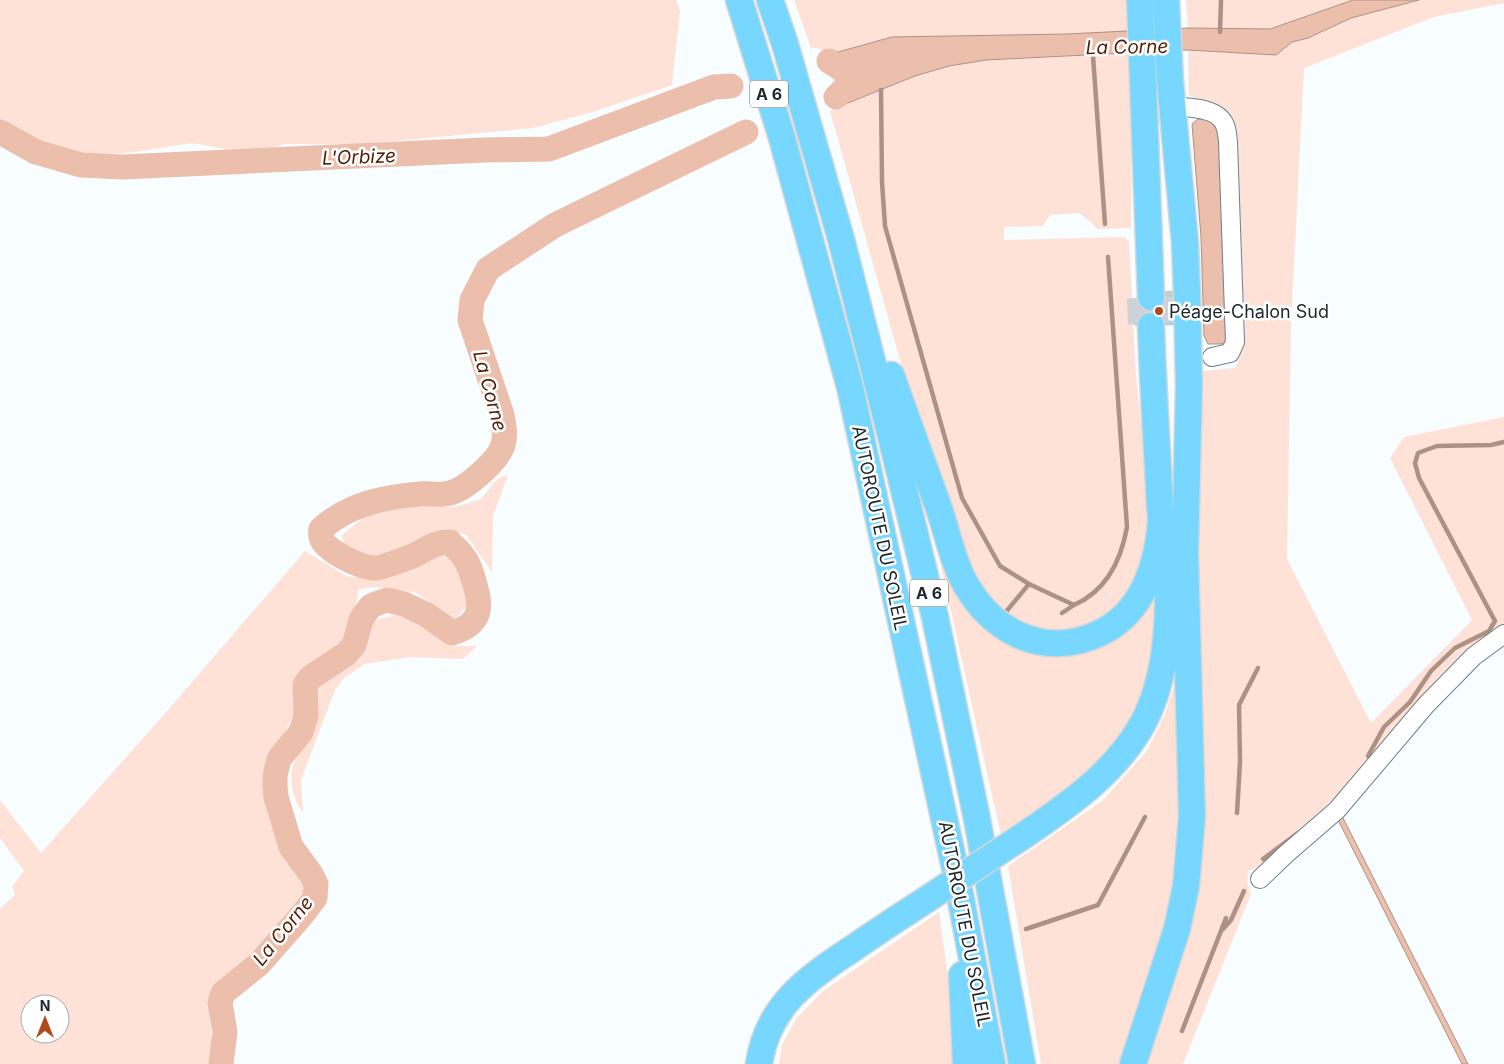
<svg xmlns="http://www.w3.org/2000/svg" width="1504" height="1064" font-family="Inter,sans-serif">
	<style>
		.green { fill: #fee2d7; fill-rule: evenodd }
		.water { fill: #ecbeac; stroke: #ae9185 }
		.shadow { fill: #0003 }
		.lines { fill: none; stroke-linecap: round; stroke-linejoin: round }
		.stream { stroke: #ae9185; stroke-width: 4.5 }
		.river { stroke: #ecbeac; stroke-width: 25 }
		.building { fill: #a1d1e7 }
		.highway-tunnel { stroke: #ccd2d5; stroke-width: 26; stroke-dasharray: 26 13; stroke-linecap: butt }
		.minor-casing { stroke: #6b818b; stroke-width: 20 }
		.highway-casing { stroke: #d6d8d9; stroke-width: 29 }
		.minor { stroke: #fff; stroke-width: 18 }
		.highway { stroke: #78d7ff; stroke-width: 26 }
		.highway-bridge-casing { stroke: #d6d8d9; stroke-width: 29; stroke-linecap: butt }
		.highway-bridge { stroke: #78d7ff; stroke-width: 26 }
		.poi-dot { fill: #af4a1c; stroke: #fff; stroke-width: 2 }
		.labels { text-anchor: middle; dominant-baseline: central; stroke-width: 5; stroke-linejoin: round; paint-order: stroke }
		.shield { fill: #fff; stroke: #62686b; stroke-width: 1 }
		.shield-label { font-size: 16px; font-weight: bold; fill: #1e272b }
		.poi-label { font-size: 18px; fill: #1e272b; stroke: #fff; text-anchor: start }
		.street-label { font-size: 18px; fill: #1e272b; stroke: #fff }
		.water-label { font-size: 19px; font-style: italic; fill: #541d03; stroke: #fff }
	</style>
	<rect width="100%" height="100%" fill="#f8fdff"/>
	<g class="green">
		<polygon points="0,0 676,0 680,11 672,85 593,112 533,128 362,144 285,144 255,152 241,152 192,143 134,152 108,154 71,153 51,148 0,121"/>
		<polygon points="794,0 1133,0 1133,31 1067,34 892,37 831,54 817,48 811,48"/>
		<polygon points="1186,0 1353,0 1270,29 1188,28"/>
		<polygon points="1419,0 1504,0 1504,3 1434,17 1304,68 1291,325 1287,559 1371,723 1472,620 1390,458 1404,437 1504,417 1504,629 1324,819 1263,865 1248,871 1247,881 1251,894 1183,1064 1141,1064 1179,943 1198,600 1199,380 1203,371 1235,368 1240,356 1241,270 1234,120 1226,111 1210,106 1189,95 1188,50 1276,55 1292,42 1308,38 1351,18"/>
		<polygon points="1132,52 1131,228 1098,229 1080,213 1050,215 1043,226 1004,227 1004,240 1125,237 1129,242 1136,376 1149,498 1147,566 1111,620 1059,634 1022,628 977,590 918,424 830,111 915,76 949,66 986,60 1105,55"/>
		<polygon points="508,475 493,516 492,572 466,535 450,530 376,556 359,555 345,546 342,535 364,517 388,509 426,506 455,507 481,499 497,479"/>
		<polygon points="928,508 972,608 1060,651 1157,578 1158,644 1136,726 1090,777 1002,840"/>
		<path d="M 305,551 L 348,577 L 382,576 L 444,553 L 463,571 L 471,601 L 454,620 L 415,592 L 377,587 L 359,589 L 352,620 L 338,651 L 310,665 L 299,677 L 296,710 L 281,740 L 271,752 L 268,770 L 268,793 L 277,828 L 286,855 L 301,876 L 306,890 L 279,931 L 216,984 C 203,1011 215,1036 212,1064 L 0,1064 L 0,908 L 15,895 L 12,887 L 24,871 L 0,838 L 0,800 L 41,853 L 168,710 ZM 30,1004 L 60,1004 L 60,1034 L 30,1034 Z"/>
		<path d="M 395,615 L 415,618 L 436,632 L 451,646 L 477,646 L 463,659 L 410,657 L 365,664 L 344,678 L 335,690 L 301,780 L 303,813 C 293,800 288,779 294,763 C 299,751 307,741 310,729 C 314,716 313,703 317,691 C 323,675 343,670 354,659 C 364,649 367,627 377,620 C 382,617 390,617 395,615 Z"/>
		<polygon points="1178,673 1181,879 1128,1064 1041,1064 1008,866 1102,801 1147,751 1165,714"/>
		<polygon points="939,912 957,1041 958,1064 779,1064 782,1045 796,1019 823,991"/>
	</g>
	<g class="water">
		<polygon points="1353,0 1419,0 1351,18 1308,38 1292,42 1276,55 1188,50 986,60 949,66 915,76 843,105 831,54 892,37 1067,34 1188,28 1270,29"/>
		<polygon points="1198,119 1209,120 1219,126 1225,237 1222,244 1225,264 1229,340 1222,344 1208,344 1204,336 1201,237 1192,124"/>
		<polygon points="1341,814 1468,1064 1462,1064 1337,818"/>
	</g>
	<polygon class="shadow" points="1189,290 1190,317 1135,299 1142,292"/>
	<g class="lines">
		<g class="stream">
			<polyline points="1220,32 1221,0"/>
			<polyline points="1093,56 1105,224"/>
			<polyline points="881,90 882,182 885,226 962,498 1000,566 1029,584"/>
			<path d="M 1074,605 C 1106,591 1121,561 1127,527 L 1108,257"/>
			<polyline points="1005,613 1029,584 1074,605 1062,613"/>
			<polyline points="1368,756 1384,727 1410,702 1431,671 1455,648 1489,631 1495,621 1419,478 1415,463 1418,453 1437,446 1491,445 1504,442"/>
			<polyline points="1237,813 1240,762 1239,705 1258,668"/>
			<polyline points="1263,859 1298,833"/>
			<polyline points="1026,929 1098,905 1145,817"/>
			<polyline points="1223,929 1231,920 1244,891"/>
			<polyline points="1182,1031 1226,918"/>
		</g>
		<g class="river">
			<polyline points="829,61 855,78"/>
			<polyline points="836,97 855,78"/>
			<polyline points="0,132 36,152 81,165 123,167 485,150 549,149 714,87 731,86"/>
			<path d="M 221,1064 L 225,1032 L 220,1003 L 223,993 L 259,964 L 302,915 L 315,898 L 316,884 L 311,874 L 291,847 L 276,797 L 275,786 L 275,776 L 279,759 L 301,732 L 306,716 L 305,685 L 310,678 L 346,654 L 354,645 L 361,620 L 366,612 L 371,606 L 378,603 L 387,600 L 404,604 L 427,615 L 452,633 C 479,625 483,610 475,585 C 472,574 470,565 463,556 C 460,551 454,547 450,542 C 438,541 428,548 417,554 C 411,557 383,567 377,568 C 365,569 343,558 333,551 C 325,545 319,540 321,529 C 349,504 384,497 420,494 C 430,493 440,496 450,493 C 466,489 498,461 503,445 C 506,435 504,425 502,415 L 470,320 L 472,300 L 488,269 L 555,225 L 746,132"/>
		</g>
	</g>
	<polygon class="building" points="1183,296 1184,325 1135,326 1134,298"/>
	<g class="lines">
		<g class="highway-tunnel">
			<polyline points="1160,297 1161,325"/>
			<polyline points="1140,298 1141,326"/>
		</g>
		<defs>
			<g id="minor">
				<path d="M 1173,106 C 1187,108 1211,107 1221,119 C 1227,125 1227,134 1228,142 L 1235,342 L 1230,353 L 1212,357"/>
				<polyline points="1260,879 1285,855 1337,810 1426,705 1474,656 1504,634"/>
			</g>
			<g id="highway">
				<polyline points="739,0 782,138 850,387 956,873 992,1064"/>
				<polyline points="770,0 785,44 841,239 887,420 935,617 977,819 1022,1064"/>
				<polyline points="1140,0 1151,297"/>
				<path d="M 891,375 C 906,417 921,459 936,500 C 945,524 950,550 960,573 C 985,629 1043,662 1102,632 C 1144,611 1158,563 1161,520"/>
				<path d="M 1026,834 C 1070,804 1116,772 1143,723 C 1166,680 1169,626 1168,579 C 1167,555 1162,531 1160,507 C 1157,447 1153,386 1151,326"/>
				<polyline points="962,975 966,1064"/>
				<path d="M 759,1064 C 767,1007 807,978 852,949 C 871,936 890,923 909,911"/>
				<polyline points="1133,1064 1177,929 1186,886 1192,817 1185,553 1189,386 1187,293 1185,243 1170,81 1166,0"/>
			</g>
		</defs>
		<use href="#minor" class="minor-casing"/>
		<use href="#highway" class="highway-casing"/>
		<use href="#minor" class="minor"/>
		<use href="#highway" class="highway"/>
		<defs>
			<polyline id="highway-bridge" points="909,911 1026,834"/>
		</defs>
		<use href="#highway-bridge" class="highway-bridge-casing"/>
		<use href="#highway-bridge" class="highway-bridge"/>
	</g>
	<circle class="poi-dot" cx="1159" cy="311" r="5"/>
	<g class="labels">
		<g class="shield">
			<rect x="750" y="80.5" width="38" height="27" rx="4"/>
			<rect x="910" y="579.5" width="38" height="27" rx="4"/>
		</g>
		<g class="shield-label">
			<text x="769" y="94">A 6</text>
			<text x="929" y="593">A 6</text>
		</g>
		<g class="poi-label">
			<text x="1169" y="311">Péage-Chalon Sud</text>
		</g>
		<g class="street-label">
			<text transform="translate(880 528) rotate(78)">AUTOROUTE DU SOLEIL</text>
			<text transform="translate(965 924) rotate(79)">AUTOROUTE DU SOLEIL</text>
		</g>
		<g class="water-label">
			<text transform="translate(1127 47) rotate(-1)">La Corne</text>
			<text transform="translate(359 157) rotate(-2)">L'Orbize</text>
			<text transform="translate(490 391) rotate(75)">La Corne</text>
			<text transform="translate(283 931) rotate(-51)">La Corne</text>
		</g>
	</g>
	<g transform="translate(45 1019)"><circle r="24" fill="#ffffff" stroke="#a5a9aa"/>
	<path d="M0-4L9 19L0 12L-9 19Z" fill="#af4a1c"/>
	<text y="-8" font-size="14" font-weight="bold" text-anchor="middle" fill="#1e272b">N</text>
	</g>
</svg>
